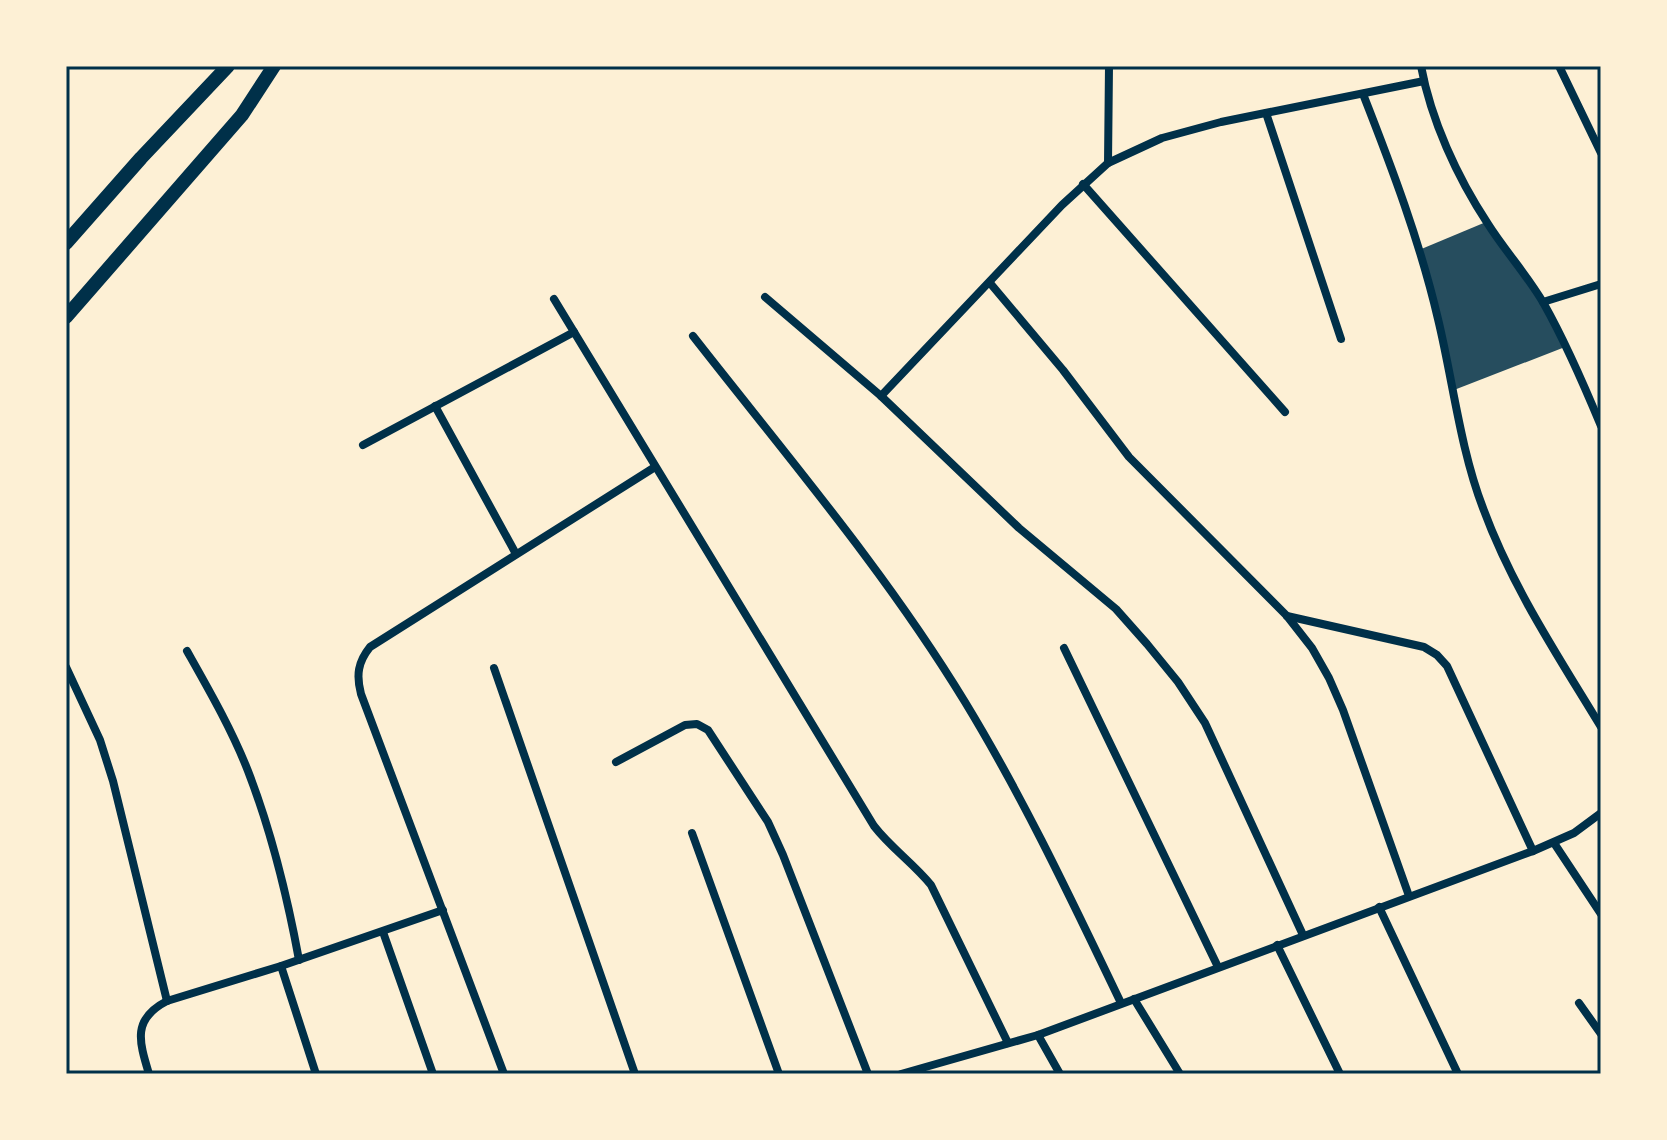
<svg xmlns="http://www.w3.org/2000/svg" width="1667" height="1140" font-family="Raleway,sans-serif">
	<style>
		.building { fill: #264d5e }
		.lines { fill: none; stroke-linecap: round; stroke-linejoin: round }
		.minor { stroke: #003049; stroke-width: 8 }
		.tertiary { stroke: #003049; stroke-width: 14 }
		.neatline { fill: none; stroke: #003049; stroke-width: 3 }
	</style>
	<rect width="100%" height="100%" fill="#fdf0d5"/>
	<polygon class="building" points="1486,222 1543,302 1565,347 1454,390 1419,250"/>
	<g class="lines">
		<g class="minor">
			<path d="M 1421,66 C 1431,120 1457,177 1488,224 C 1505,251 1528,276 1544,304 C 1566,343 1584,385 1601,426"/>
			<polyline points="1559,66 1601,153"/>
			<path d="M 1363,94 C 1392,168 1420,242 1438,319 C 1453,381 1460,448 1483,508 C 1512,587 1558,656 1601,727"/>
			<polyline points="1266,113 1341,339"/>
			<polyline points="1108,163 1109,66"/>
			<polyline points="1083,184 1285,412"/>
			<polyline points="990,283 1063,370 1129,457 1287,616 1312,648 1329,678 1343,710 1409,896"/>
			<polyline points="765,297 881,396 1019,528 1116,609 1147,644 1178,682 1205,723 1303,935"/>
			<path d="M 554,299 L 874,826 C 891,848 913,863 931,885 L 1008,1043"/>
			<polyline points="1543,302 1601,284"/>
			<path d="M 693,336 C 786,455 886,572 965,702 C 1024,799 1072,901 1121,1003"/>
			<polyline points="881,396 1062,205 1108,163 1162,138 1221,122 1424,81"/>
			<polyline points="435,406 516,554"/>
			<polyline points="363,445 574,332"/>
			<polyline points="1287,616 1424,647 1437,655 1447,666 1533,851"/>
			<polyline points="1064,648 1218,967"/>
			<path d="M 187,651 C 209,690 232,730 248,771 C 272,833 287,895 299,960"/>
			<polyline points="66,667 100,740 113,781 167,1001"/>
			<polyline points="494,668 635,1074"/>
			<polyline points="616,762 685,725 697,724 708,730 768,822 783,855 868,1074"/>
			<polyline points="692,833 779,1074"/>
			<polyline points="1554,843 1601,914"/>
			<polyline points="1379,907 1458,1074"/>
			<polyline points="383,932 433,1074"/>
			<polyline points="1277,945 1340,1074"/>
			<polyline points="281,966 316,1074"/>
			<polyline points="1134,999 1180,1074"/>
			<polyline points="1579,1003 1601,1034"/>
			<polyline points="1038,1035 1060,1074"/>
			<path d="M 149,1074 C 139,1041 132,1019 167,1001 L 281,966 L 443,910"/>
			<path d="M 504,1074 L 361,694 C 356,675 358,662 370,647 L 655,467"/>
			<polyline points="901,1074 1038,1035 1533,851 1574,833 1601,813"/>
		</g>
		<g class="tertiary">
			<polyline points="66,243 141,158 228,66"/>
			<polyline points="66,317 242,115 274,66"/>
		</g>
	</g>
	<rect width="1667" height="1140" fill="none" stroke="#fdf0d5" stroke-width="136"/>
	<rect x="68" y="68" width="1531" height="1004" class="neatline"/>
</svg>
